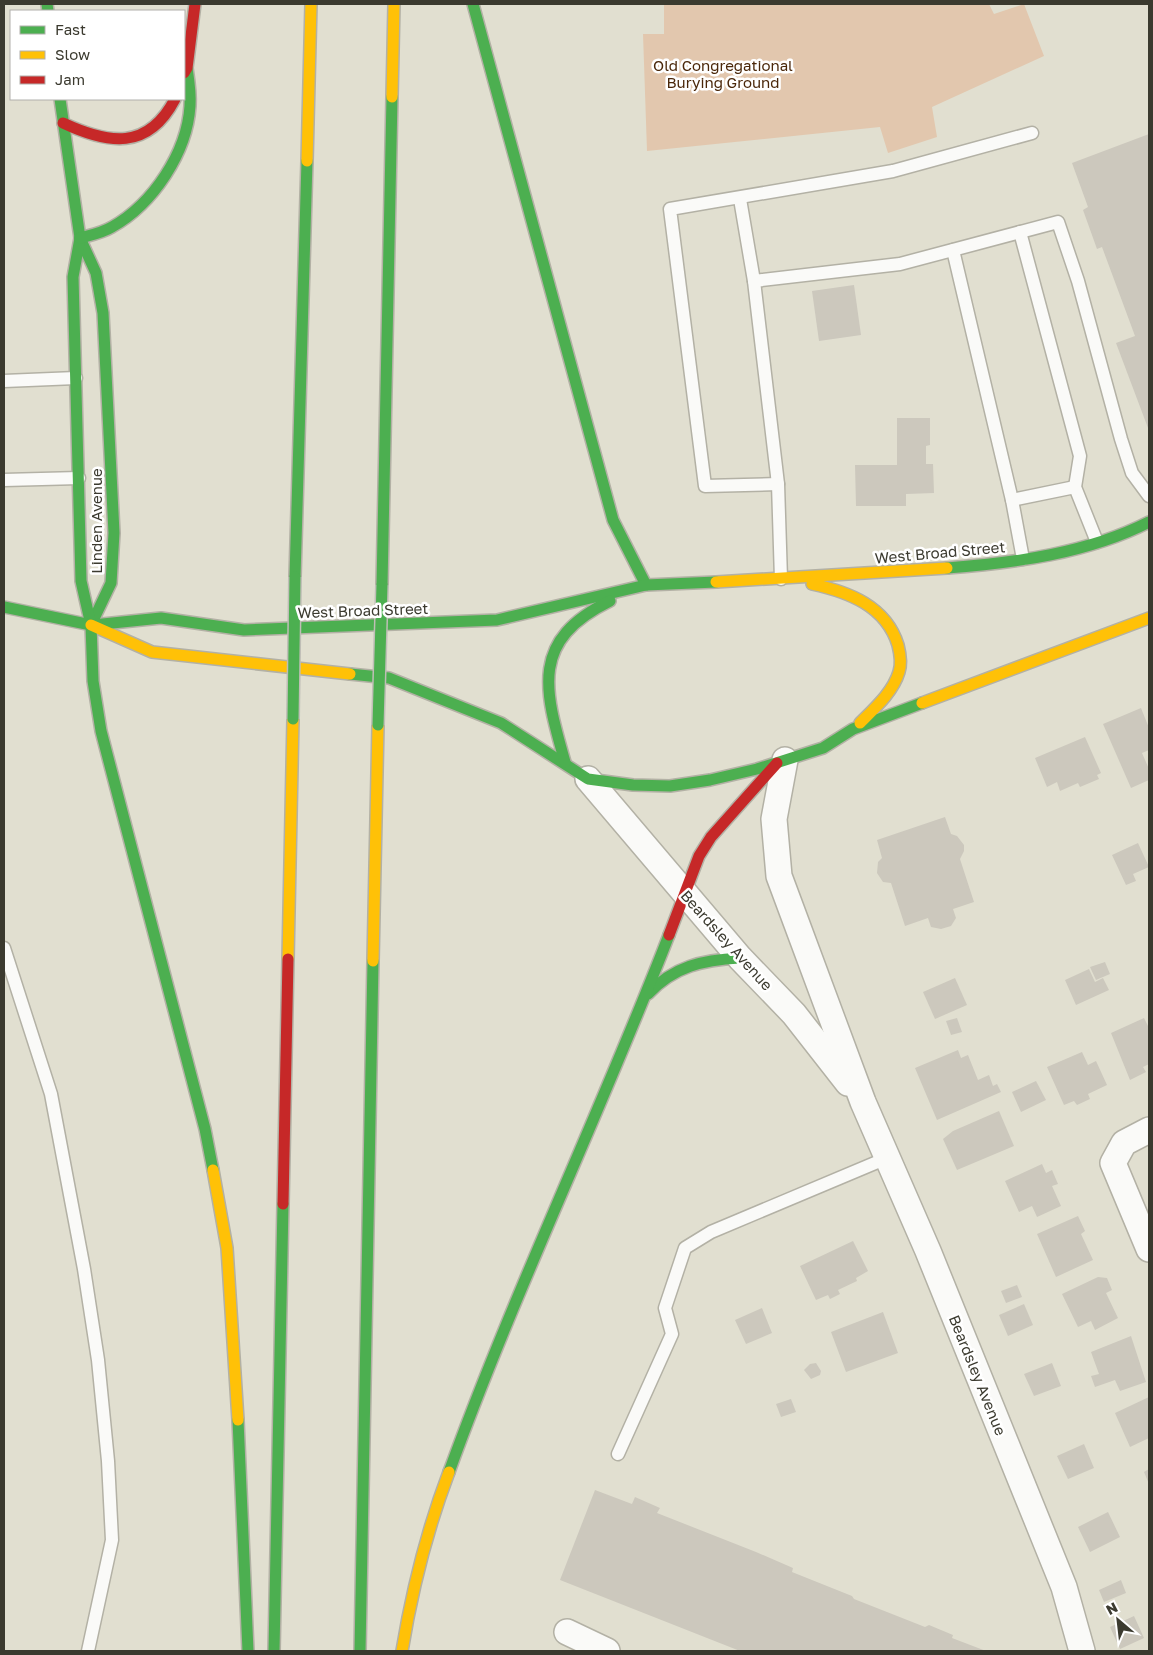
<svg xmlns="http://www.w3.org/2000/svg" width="1153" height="1655" font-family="'Golos Text',sans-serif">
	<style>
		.green { fill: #e2c7ae }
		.building { fill: #ccc8bd }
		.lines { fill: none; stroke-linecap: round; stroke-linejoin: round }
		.lane-casing { stroke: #b3b1a5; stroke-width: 15 }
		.street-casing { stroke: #b3b1a5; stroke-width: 28 }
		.fast-casing { stroke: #b3b1a5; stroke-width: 14 }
		.slow-casing { stroke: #b3b1a5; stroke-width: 14 }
		.jam-casing { stroke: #b3b1a5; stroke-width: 14 }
		.lane { stroke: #fafaf8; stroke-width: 12 }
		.street { stroke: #fafaf8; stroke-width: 25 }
		.fast { stroke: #4caf50; stroke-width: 11 }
		.slow { stroke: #ffc107; stroke-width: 11 }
		.jam { stroke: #c62828; stroke-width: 11 }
		.fast-bridge-casing { stroke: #bfbeb6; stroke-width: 14; stroke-linecap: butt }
		.fast-bridge { stroke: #4caf50; stroke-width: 11 }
		.labels { text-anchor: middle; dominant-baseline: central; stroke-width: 5; stroke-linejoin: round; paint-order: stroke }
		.park-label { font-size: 15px; fill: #4a270a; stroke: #fff }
		.street-label { font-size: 15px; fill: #3b3a2f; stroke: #fff }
	</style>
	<rect width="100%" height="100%" fill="#e1dfd0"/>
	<polygon class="green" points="664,4 989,4 994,14 1024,4 1044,56 932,107 937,137 888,153 880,127 647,151 643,34 664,34"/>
	<g class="building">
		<polygon points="1149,134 1149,427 1148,428 1116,343 1135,336 1102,247 1097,249 1083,210 1088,207 1072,163"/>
		<polygon points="854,285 861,335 819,341 812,291"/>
		<polygon points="897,418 930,418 930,445 926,446 926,464 933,464 934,493 906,494 906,506 856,506 855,465 897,465"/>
		<polygon points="1141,708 1149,728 1149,750 1142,753 1149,769 1149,780 1131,788 1103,724"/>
		<polygon points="1085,737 1101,773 1097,775 1099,779 1080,787 1078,783 1060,791 1057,782 1047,787 1035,758"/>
		<polygon points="945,817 951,834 957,836 964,845 964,851 960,859 974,902 953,909 956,918 951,926 941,929 931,927 928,918 905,926 891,883 883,882 877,873 878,862 882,858 877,840"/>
		<polygon points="1138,843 1149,867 1133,874 1136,881 1126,885 1112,855"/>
		<polygon points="1105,962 1110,974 1096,980 1090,967"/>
		<polygon points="1089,969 1095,982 1103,978 1109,990 1076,1005 1065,980"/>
		<polygon points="955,978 967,1005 935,1019 923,992"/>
		<polygon points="957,1018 962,1032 951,1035 946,1021"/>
		<polygon points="1144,1018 1149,1028 1149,1064 1143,1067 1146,1072 1130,1080 1111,1033"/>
		<polygon points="958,1050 961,1058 968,1055 978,1080 989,1075 993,1086 997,1084 1001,1092 937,1120 915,1068"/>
		<polygon points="1082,1052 1088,1065 1096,1061 1107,1085 1088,1094 1090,1099 1077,1105 1074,1101 1064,1105 1047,1067"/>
		<polygon points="1036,1081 1046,1100 1021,1112 1012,1092"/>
		<polygon points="999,1111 1014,1146 957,1170 943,1139 953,1131"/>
		<polygon points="1042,1164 1046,1173 1052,1170 1058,1184 1052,1186 1061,1206 1037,1217 1032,1206 1019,1212 1005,1181"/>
		<polygon points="1078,1216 1085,1231 1081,1234 1093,1260 1056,1277 1037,1234"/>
		<polygon points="853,1241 868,1271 856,1278 857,1281 838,1290 840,1294 830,1299 828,1295 816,1300 800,1266"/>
		<polygon points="1098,1277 1107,1278 1112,1290 1106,1293 1118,1318 1095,1330 1091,1321 1078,1327 1062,1294"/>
		<polygon points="1017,1285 1022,1297 1006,1303 1001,1291"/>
		<polygon points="1024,1304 1033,1325 1008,1336 999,1315"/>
		<polygon points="762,1308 772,1333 746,1344 735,1320"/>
		<polygon points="883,1312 898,1353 846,1372 831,1332"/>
		<polygon points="1131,1336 1146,1382 1120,1391 1115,1380 1095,1387 1091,1376 1099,1374 1091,1352"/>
		<polygon points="816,1363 821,1371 820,1375 811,1379 804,1370 810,1364"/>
		<polygon points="1052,1363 1061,1386 1034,1396 1024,1374"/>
		<polygon points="1149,1397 1149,1438 1130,1447 1115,1413"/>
		<polygon points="791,1399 796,1412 781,1417 776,1404"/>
		<polygon points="1084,1444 1094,1468 1068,1479 1057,1456"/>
		<polygon points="1149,1469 1149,1484 1144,1472"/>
		<polygon points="595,1490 632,1504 635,1497 660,1508 657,1513 756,1552 793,1568 792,1572 852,1596 854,1599 925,1627 929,1625 953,1635 952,1638 986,1651 740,1651 560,1580"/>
		<polygon points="1108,1512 1120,1537 1090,1552 1078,1527"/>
		<polygon points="1121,1580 1126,1593 1104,1602 1099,1590"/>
		<polygon points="1134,1616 1144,1638 1120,1649 1110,1627"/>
	</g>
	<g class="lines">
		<defs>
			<g id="lane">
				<polyline points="740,199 754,281 900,264 1058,222 1078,281 1121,439 1132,473 1149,496"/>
				<polyline points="1020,232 1080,456 1075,487 1097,542"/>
				<polyline points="953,250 1012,500 1023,559"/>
				<polyline points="754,281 778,484 781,579"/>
				<polyline points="4,381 76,378"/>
				<polyline points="4,480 79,478"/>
				<polyline points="778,484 705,486 670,209 893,171 1032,133"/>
				<polyline points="1012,500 1075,487"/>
				<polyline points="4,948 51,1094 84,1269 98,1360 108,1461 112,1540 88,1651"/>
				<polyline points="618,1454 672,1334 665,1308 685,1248 711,1232 887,1158"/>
			</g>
			<g id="street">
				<polyline points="785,760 774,819 779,876 863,1102 928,1251 1064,1587 1082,1651"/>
				<polyline points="588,779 740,958 794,1014 848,1083"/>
				<polyline points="1149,1130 1124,1143 1113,1163 1149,1249"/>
				<polyline points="567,1632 607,1651"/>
			</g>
			<g id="fast">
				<polyline points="47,4 48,11"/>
				<polyline points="473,4 613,520 646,585"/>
				<polyline points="60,99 80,238"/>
				<polyline points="80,238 96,273 103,313 114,533 111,583 91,625"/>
				<polyline points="80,238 73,277 81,581 91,625"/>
				<path d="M 80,238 C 91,235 102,233 112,227 C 153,204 187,153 190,106 C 191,93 189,81 187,68"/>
				<path d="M 947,568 C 1015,563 1088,553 1149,522"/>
				<polyline points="295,577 307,161"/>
				<polyline points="382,585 392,97"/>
				<polyline points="4,607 91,625"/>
				<polyline points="91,625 93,681 101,731 205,1129 213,1170"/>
				<polyline points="93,625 161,618 244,630 497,620 646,585 716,582"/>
				<polyline points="350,674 389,678 501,723 588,779 633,785 670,786 710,780 757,769 823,748 853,729 922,703"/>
				<path d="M 565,762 C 544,689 530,640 610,601"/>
				<path d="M 648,994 C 674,966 703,960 740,958"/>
				<polyline points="238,1420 248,1651"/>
				<path d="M 449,1472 C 515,1290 599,1116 669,935"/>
				<polyline points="274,1651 283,1204"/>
				<polyline points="360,1651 373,961"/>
			</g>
			<g id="slow">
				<polyline points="392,97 394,4"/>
				<polyline points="307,161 311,4"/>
				<polyline points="716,582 947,568"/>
				<path d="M 812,584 C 849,592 886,606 898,645 C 900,653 902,663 899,672 C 893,692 875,708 860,723"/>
				<polyline points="91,625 152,652 350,674"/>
				<polyline points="922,703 1149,618"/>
				<polyline points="288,959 293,719"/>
				<polyline points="373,961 378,725"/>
				<polyline points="213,1170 227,1248 238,1420"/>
				<path d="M 402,1651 C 412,1590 427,1530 449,1472"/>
			</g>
			<g id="jam">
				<polyline points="184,73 187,68 195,4"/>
				<path d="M 63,123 C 108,144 148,151 175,99"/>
				<polyline points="669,935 699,856 711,837 777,763"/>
				<polyline points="283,1204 288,959"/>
			</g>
		</defs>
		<use href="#lane" class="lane-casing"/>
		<use href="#street" class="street-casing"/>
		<use href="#fast" class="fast-casing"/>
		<use href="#slow" class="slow-casing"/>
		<use href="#jam" class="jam-casing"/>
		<use href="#lane" class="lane"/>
		<use href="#street" class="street"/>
		<use href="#fast" class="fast"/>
		<use href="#slow" class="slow"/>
		<use href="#jam" class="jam"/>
		<defs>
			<g id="fast-bridge">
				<polyline points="293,719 295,577"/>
				<polyline points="378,725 382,585"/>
			</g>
		</defs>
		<use href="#fast-bridge" class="fast-bridge-casing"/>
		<use href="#fast-bridge" class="fast-bridge"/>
	</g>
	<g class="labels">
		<g class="park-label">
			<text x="723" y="65">Old Congregational<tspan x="723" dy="17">Burying Ground</tspan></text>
		</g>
		<g class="street-label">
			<text transform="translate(96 521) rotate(-90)">Linden Avenue</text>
			<text transform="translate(940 552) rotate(-5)">West Broad Street</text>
			<text transform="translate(363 610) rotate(-2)">West Broad Street</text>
			<text transform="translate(727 940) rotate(48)">Beardsley Avenue</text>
			<text transform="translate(978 1375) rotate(68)">Beardsley Avenue</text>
		</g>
	</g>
	<rect width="1153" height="1655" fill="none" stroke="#3b3a2f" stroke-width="10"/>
	<rect x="10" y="10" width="175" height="90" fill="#ffffff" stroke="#b1b0ac"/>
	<rect x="20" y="26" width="25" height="8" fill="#4caf50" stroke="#b1b0ac"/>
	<text x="55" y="35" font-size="15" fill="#3b3a2f">Fast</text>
	<rect x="20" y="51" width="25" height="8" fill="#ffc107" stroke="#b1b0ac"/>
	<text x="55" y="60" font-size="15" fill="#3b3a2f">Slow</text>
	<rect x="20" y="76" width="25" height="8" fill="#c62828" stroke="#b1b0ac"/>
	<text x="55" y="85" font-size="15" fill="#3b3a2f">Jam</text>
	<g transform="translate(1118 1620) rotate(332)" stroke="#ffffff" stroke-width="4" paint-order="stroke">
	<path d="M0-4L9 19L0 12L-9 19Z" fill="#3b3a2f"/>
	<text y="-8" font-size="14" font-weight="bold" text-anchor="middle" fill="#3b3a2f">N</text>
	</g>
</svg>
